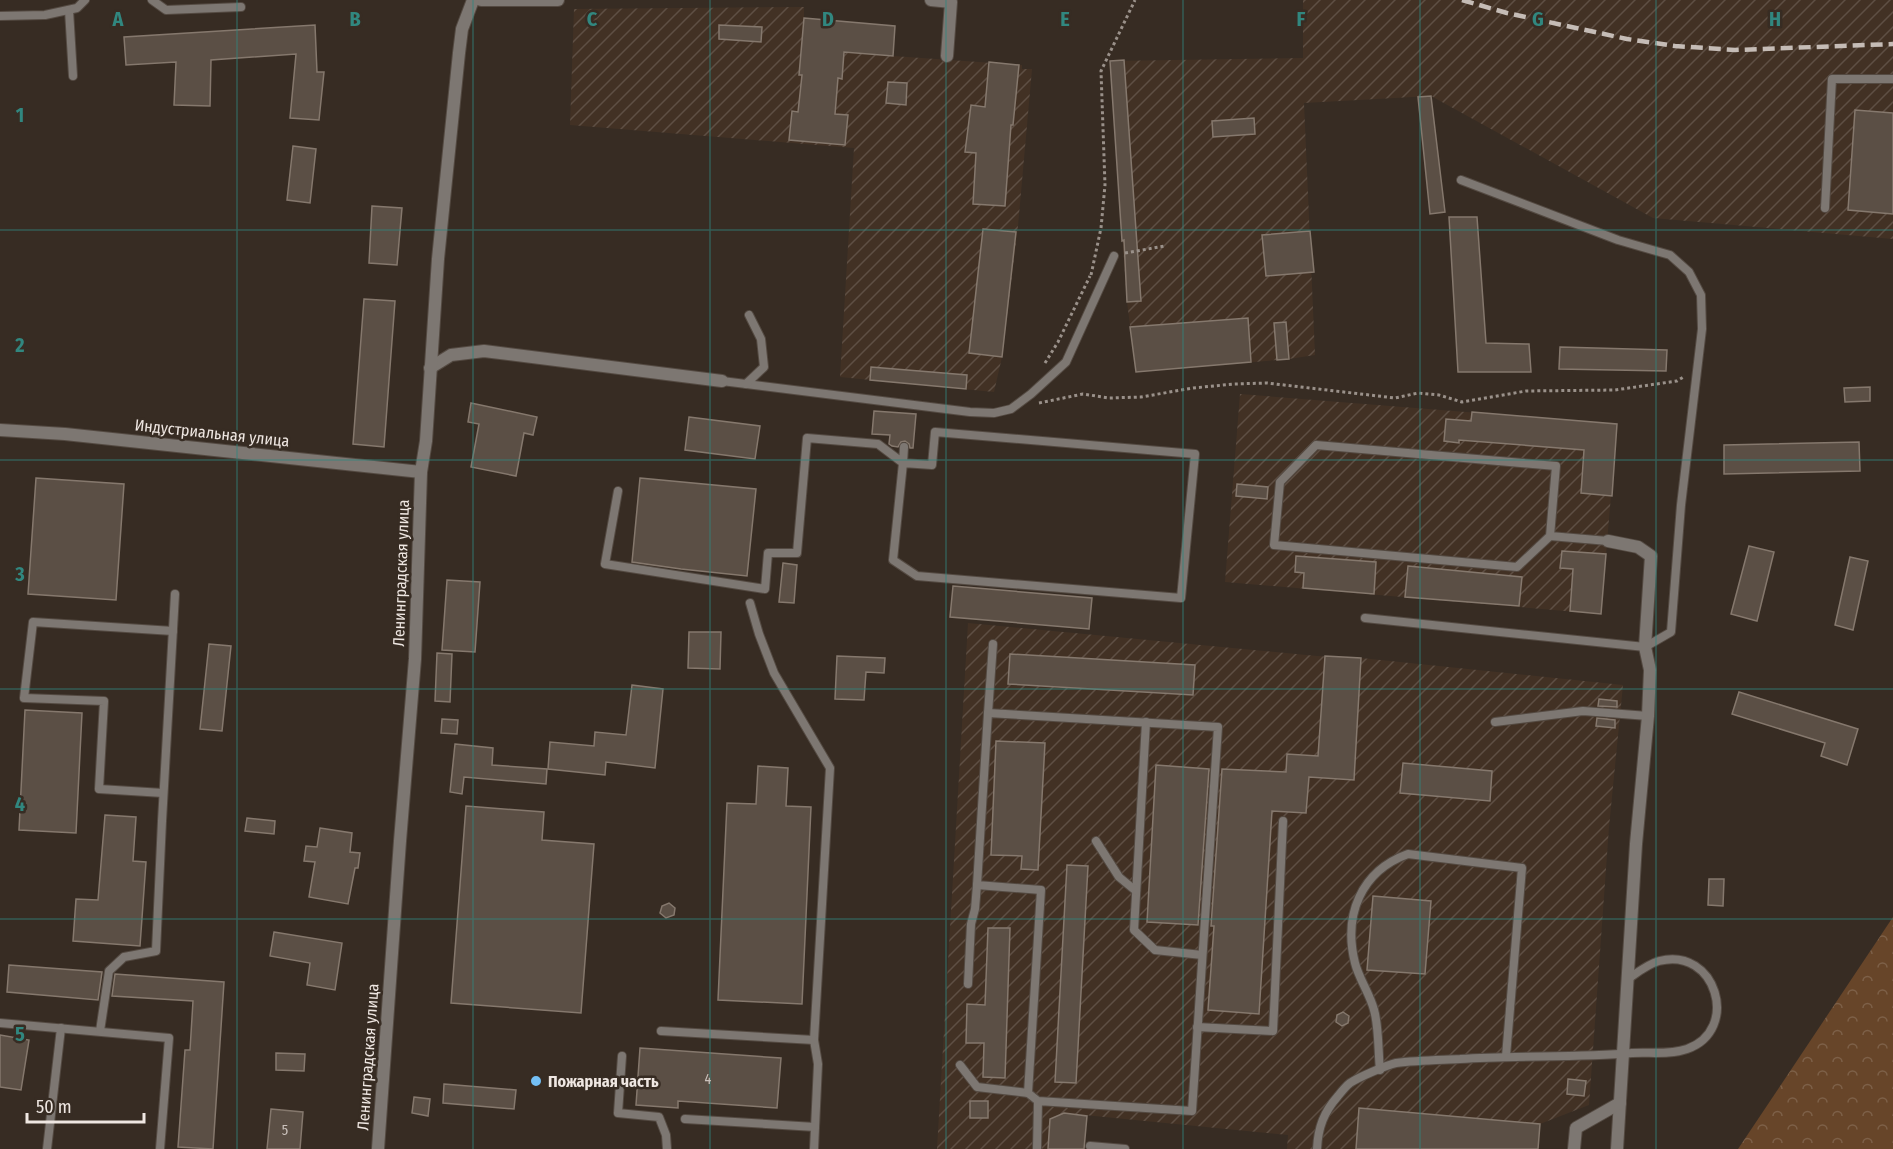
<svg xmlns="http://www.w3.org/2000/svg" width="1893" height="1149" font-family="'Fira Sans Condensed',sans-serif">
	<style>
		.industrial { fill: url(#industrial-furrows) }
		.forest { fill: url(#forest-crowns) }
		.building { fill: #5b4f45; stroke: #85786d; stroke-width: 1.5 }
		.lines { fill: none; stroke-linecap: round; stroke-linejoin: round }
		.lane-casing { stroke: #544a42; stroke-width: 10 }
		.street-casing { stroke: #544a42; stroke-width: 14 }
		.path { stroke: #9a918a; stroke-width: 3; stroke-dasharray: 3 3; stroke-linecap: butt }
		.lane { stroke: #7d7772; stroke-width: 8 }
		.street { stroke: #7d7772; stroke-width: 12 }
		.rail { stroke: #c5bcb6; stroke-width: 4.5; stroke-dasharray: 12 6; stroke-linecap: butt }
		.grid { fill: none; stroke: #31877f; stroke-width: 1.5; stroke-opacity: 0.55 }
		.poi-dot { fill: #74c0f6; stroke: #372c23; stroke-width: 2 }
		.labels { text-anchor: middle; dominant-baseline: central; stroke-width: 5; stroke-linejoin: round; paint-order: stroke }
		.number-label { font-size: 14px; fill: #cac1bb }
		.street-label { font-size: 16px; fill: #efe7e2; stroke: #372c23 }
		.poi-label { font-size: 16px; font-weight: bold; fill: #efe7e2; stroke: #372c23; text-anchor: start }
		.grid-label { font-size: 20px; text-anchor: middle; font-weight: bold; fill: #31877f; stroke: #372c23; stroke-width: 5; stroke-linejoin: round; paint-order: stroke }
	</style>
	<defs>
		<pattern id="industrial-furrows" width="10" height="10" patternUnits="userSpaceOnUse" patternTransform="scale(1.5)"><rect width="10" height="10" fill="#423124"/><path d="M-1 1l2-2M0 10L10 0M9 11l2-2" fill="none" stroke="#5e4f44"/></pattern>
		<pattern id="forest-crowns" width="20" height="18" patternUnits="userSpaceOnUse" patternTransform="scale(1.5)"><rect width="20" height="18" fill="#674529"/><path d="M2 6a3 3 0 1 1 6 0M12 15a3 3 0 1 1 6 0" fill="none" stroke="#7d6048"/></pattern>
	</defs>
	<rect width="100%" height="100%" fill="#372c23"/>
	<g class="industrial">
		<polygon points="1303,0 1893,0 1893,239 1653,218 1431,96 1304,103 1315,355 1289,359 1136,372 1127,302 1110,61 1303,58"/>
		<polygon points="804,7 804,18 895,26 893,56 1022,65 1022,69 1032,69 1018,226 1002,357 994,392 840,377 854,148 570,125 574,9"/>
		<polygon points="1240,394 1617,424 1601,614 1225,582"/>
		<polygon points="968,623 1317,656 1361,658 1623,685 1609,827 1589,1105 1540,1124 1538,1149 1287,1149 1288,1135 1064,1113 1048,1149 937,1149"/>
	</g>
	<polygon class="forest" points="1893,917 1893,1149 1738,1149"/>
	<g class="building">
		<polygon points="804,18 895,26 893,56 844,52 842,79 838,78 835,114 848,115 845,145 789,140 792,111 798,112 802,75 799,75"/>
		<polygon points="315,25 317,72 324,72 319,120 290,118 296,54 211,60 210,106 174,105 176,62 126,65 124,37"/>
		<polygon points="719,25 762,27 761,42 719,39"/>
		<polygon points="1124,60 1141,301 1127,302 1124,240 1122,241 1110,61"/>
		<polygon points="989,62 1019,65 1013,125 1011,125 1005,206 973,204 976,153 965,152 971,105 985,107"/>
		<polygon points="888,82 907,83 906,105 886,103"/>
		<polygon points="1431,96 1445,212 1430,214 1418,97"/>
		<polygon points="1855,110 1893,113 1893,214 1848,210"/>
		<polygon points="1254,118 1255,134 1213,137 1212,121"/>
		<polygon points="293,146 316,149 310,203 287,200"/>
		<polygon points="372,206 402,208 397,265 369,263"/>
		<polygon points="1449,217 1477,217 1486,343 1529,344 1531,372 1458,372"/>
		<polygon points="983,229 1016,232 1002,357 969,353"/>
		<polygon points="1310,231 1314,272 1266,276 1262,235"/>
		<polygon points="364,299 395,301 384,447 353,444"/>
		<polygon points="1248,318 1251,362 1136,372 1130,327"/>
		<polygon points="1286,322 1289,359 1277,360 1274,323"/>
		<polygon points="1560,347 1667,350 1666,371 1559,369"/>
		<polygon points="871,367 967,375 966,389 870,380"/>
		<polygon points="1870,387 1870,401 1845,402 1844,388"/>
		<polygon points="471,403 537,417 533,435 524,433 516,476 471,467 479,424 468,422"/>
		<polygon points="874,411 916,414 913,448 910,448 909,444 905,441 901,442 898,447 892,446 889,444 890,435 872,434"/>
		<polygon points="1472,412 1617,424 1612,496 1581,493 1584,450 1459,440 1459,443 1444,441 1446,419 1471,421"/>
		<polygon points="689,417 760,426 755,459 685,450"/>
		<polygon points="1859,442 1860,471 1724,474 1724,445"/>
		<polygon points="36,478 124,484 116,600 28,594"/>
		<polygon points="640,478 756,489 747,576 681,569 632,562"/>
		<polygon points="1237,484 1268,487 1267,499 1236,496"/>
		<polygon points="1749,546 1774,552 1757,621 1731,614"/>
		<polygon points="1562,551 1606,554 1601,614 1570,611 1573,569 1560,568"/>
		<polygon points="1296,556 1376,562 1374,594 1303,588 1304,573 1295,572"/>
		<polygon points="1850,557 1868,561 1853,630 1835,625"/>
		<polygon points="783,563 797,565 794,603 779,602"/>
		<polygon points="1408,566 1522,577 1519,606 1405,597"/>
		<polygon points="447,580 480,582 475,652 442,650"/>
		<polygon points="953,586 1092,598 1089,629 950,617"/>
		<polygon points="689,632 721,632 720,669 688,668"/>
		<polygon points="209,644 231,646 222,731 200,729"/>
		<polygon points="437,653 452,654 450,702 435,701"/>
		<polygon points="1010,654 1195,665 1193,695 1008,684"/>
		<polygon points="837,656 885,658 884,673 866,672 864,700 835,699"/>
		<polygon points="1325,656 1361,658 1354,780 1309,777 1306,813 1272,811 1259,1014 1208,1010 1214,926 1211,926 1222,769 1286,772 1287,754 1318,756"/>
		<polygon points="632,685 663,689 655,768 606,762 605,775 548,769 550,742 594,746 595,732 626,735"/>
		<polygon points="1739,692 1858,729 1847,765 1821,756 1825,743 1732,714"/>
		<polygon points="1599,699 1617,701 1617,707 1598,706"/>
		<polygon points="25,710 82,713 76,833 19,830"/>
		<polygon points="1597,718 1615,720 1615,728 1596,726"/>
		<polygon points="442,719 458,720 457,734 441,733"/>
		<polygon points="996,741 1045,743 1038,870 1021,869 1022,856 991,855"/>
		<polygon points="455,744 493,748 492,765 547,769 546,784 464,777 462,794 450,792"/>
		<polygon points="1403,763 1492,771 1490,801 1400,793"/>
		<polygon points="1156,765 1209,769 1198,925 1147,922"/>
		<polygon points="758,766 788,768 786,806 811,807 802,1004 718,1000 727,803 756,804"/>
		<polygon points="466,806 544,812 542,840 594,844 581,1013 451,1003"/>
		<polygon points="105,815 136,817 133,861 146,862 140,946 73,941 76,899 98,900"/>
		<polygon points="247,818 275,821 274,834 245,831"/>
		<polygon points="320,828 352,833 350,852 360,853 358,868 355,868 348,904 309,897 315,862 304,861 306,846 317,847"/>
		<polygon points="1067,865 1088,866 1076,1083 1055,1082"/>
		<polygon points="1709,879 1724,879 1723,906 1708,905"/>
		<polygon points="1373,896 1431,901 1425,974 1367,970"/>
		<polygon points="669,903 675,908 674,915 666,918 660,913 662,906"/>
		<polygon points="988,928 1010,928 1005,1078 983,1077 984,1043 966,1043 967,1004 985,1005"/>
		<polygon points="274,932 342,943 335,990 307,985 310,963 270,956"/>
		<polygon points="9,965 102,972 98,1000 7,992"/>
		<polygon points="115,974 224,982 213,1149 178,1147 185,1050 190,1050 193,1001 112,996"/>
		<polygon points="1343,1012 1349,1016 1348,1023 1342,1026 1336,1022 1337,1015"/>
		<polygon points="0,1035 29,1040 21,1090 0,1087"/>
		<polygon points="640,1048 781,1058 777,1108 678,1101 678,1108 636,1105"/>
		<polygon points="276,1053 305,1054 304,1071 276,1070"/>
		<polygon points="1568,1079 1586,1081 1584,1096 1567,1094"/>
		<polygon points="444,1084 516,1090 514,1109 443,1103"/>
		<polygon points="414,1097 430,1099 428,1116 412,1113"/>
		<rect x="970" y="1101" width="18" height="17"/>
		<polygon points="1359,1108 1540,1124 1538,1149 1356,1149"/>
		<polygon points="271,1109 303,1112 300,1149 267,1149"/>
		<polygon points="1064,1113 1087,1116 1084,1149 1048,1149 1050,1119"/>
	</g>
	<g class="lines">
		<defs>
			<g id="lane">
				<polyline points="152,0 166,10 241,7"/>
				<polyline points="69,10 73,76"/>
				<polyline points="0,16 45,15 77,8 85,0"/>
				<polyline points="1825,208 1832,79 1893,79"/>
				<polyline points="722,381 970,412 994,413 1011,409 1031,394 1066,362 1114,256"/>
				<polyline points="746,384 764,367 761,339 749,315"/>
				<polyline points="618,491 605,564 765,589 768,553 797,553 807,438 878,444 903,463 932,465 935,432 1195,454 1181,598 917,576 893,560 903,463 904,447"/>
				<polyline points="1550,536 1556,466 1316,445 1280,482 1274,545 1517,567 1550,536 1608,541"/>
				<polyline points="750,603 759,634 774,673 830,768 814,1040 818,1064 814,1149"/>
				<polyline points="1365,618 1645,647 1671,632 1681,505 1702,329 1701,295 1689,272 1670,255 1618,240 1461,180"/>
				<polyline points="988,713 993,644"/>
				<polyline points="1146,722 1134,930 1155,950 1202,955"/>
				<polyline points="1495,722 1583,711 1648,716"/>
				<polyline points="163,793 99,789 104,701 24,698 33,622 173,631"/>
				<polyline points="1096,841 1119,877 1136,891"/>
				<polyline points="968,984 971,924 975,909 977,885"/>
				<polyline points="0,1023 169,1038 160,1149"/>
				<polyline points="1197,1027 1273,1031 1283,821"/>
				<polyline points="100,1031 109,971 124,957 156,951 162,821 175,594"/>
				<polyline points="661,1031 814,1040"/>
				<polyline points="622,1056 618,1113 659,1117 666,1135 667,1149"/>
				<polyline points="960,1065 977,1087 1028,1093"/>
				<path d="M 1380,1070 C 1378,1051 1379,1027 1374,1010 C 1370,994 1359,979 1355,963 C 1343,915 1361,871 1408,854 L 1522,868 L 1506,1056"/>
				<polyline points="685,1119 815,1127"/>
				<polyline points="1090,1146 1125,1149"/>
				<polyline points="47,1149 61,1028"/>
				<polyline points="1037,1149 1038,1101 1028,1093 1041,890 977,885 988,713 1218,727 1192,1111 1038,1101"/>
				<path d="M 1317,1149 C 1318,1127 1324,1112 1338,1096 C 1342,1091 1346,1086 1350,1083 C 1359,1077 1387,1065 1396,1063 C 1417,1060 1439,1060 1460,1059 C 1517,1055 1575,1058 1632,1053 C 1650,1052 1670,1055 1687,1049 C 1741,1030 1716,946 1659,961 C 1648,964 1638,972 1628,979"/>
			</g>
			<g id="street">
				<polyline points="481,0 558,0"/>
				<polyline points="931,0 951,2 947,56"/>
				<polyline points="430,368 451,355 484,351 722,381"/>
				<polyline points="0,430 65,434 421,472"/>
				<polyline points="1608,541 1638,547 1651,556 1645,647 1650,670 1648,716 1636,844 1617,1149"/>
				<polyline points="378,1149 400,841 415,659 421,472 426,441 438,259 459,53 462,29 473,0"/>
				<polyline points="1574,1149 1576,1128 1620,1103"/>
			</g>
		</defs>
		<use href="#lane" class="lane-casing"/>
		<use href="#street" class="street-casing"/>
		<g class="path">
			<polyline points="1125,253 1165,246"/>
			<polyline points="1091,275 1101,228 1105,185 1101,71 1135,0"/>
			<polyline points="1045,363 1058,342 1090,276"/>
			<polyline points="1039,403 1083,394 1109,398 1141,397 1193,388 1234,384 1267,383 1395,398 1418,393 1439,395 1462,402 1526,391 1615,390 1677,381 1685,376"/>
		</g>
		<use href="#lane" class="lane"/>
		<use href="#street" class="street"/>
		<polyline class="rail" points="1462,0 1507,13 1627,39 1675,46 1735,50 1893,44"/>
	</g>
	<path class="grid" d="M 237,0 L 237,1149M 473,0 L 473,1149M 710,0 L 710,1149M 946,0 L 946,1149M 1183,0 L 1183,1149M 1420,0 L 1420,1149M 1656,0 L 1656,1149M 0,230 L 1893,230M 0,460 L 1893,460M 0,689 L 1893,689M 0,919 L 1893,919"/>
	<circle class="poi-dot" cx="536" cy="1081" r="6"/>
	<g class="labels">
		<g class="number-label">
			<text x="708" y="1079">4</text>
			<text x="285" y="1130">5</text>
		</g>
		<g class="street-label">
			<text transform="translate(212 433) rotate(6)">Индустриальная улица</text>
			<text transform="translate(401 573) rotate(-88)">Ленинградская улица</text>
			<text transform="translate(368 1057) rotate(-86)">Ленинградская улица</text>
		</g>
		<g class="poi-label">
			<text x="548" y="1081">Пожарная часть</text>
		</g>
	</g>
	<g class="grid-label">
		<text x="118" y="26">A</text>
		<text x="355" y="26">B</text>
		<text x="592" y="26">C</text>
		<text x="828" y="26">D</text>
		<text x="1065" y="26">E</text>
		<text x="1301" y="26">F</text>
		<text x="1538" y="26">G</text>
		<text x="1775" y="26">H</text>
		<text x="20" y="122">1</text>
		<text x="20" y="352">2</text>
		<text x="20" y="581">3</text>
		<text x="20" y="811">4</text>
		<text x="20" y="1041">5</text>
	</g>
	<path d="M27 1113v9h117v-9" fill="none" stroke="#efe7e2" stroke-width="3"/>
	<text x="36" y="1113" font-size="18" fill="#efe7e2" stroke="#372c23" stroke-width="4.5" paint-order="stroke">50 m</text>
</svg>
